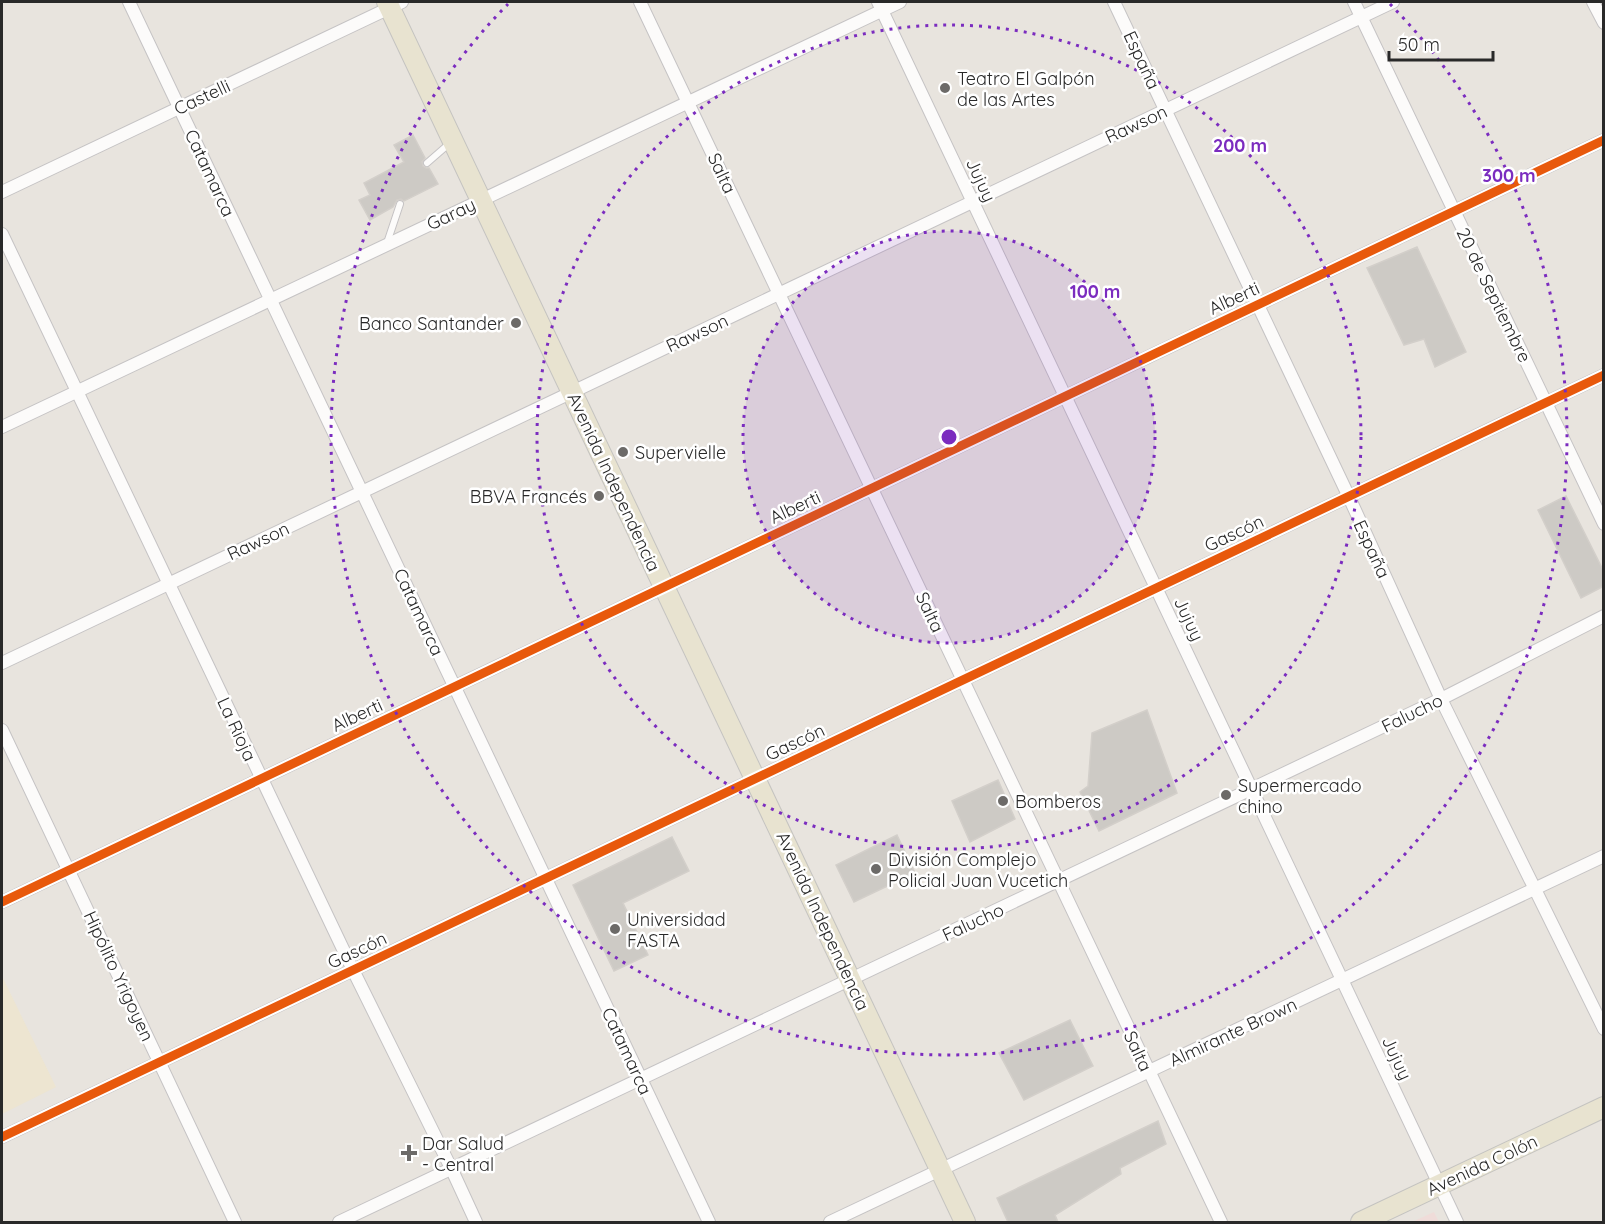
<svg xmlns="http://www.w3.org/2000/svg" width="1605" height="1224" font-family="Quicksand,sans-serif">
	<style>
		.education { fill: #ede5d1 }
		.medical { fill: #efdcd9 }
		.building { fill: #cdcac5; stroke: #d3cfca; stroke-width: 1.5 }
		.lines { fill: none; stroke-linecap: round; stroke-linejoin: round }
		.lane-casing { stroke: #c5c3c4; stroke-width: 8 }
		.street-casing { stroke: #c5c3c4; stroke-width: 14 }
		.primary-casing { stroke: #c4c3c0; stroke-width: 22 }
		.lane { stroke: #fcfbfa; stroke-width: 6 }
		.street { stroke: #fcfbfa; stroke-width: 12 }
		.primary { stroke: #e8e3d0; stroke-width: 20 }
		.cycleway-casing { stroke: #fff; stroke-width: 13 }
		.cycleway { stroke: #e8590c; stroke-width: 9 }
		.ring { fill: none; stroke: #7b2cbf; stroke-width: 3; stroke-dasharray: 3 6 }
		.poi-dot { fill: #6c6a68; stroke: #fff; stroke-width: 2 }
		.labels { text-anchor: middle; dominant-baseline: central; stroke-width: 5; stroke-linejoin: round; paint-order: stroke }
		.street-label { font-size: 18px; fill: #292929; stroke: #fff }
		.poi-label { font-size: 18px; fill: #292929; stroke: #fff; text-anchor: start }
		.centre { fill: #7b2cbf; stroke: #fff; stroke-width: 3 }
		.ring-label { font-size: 18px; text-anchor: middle; font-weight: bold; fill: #7b2cbf; stroke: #fff; stroke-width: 5; stroke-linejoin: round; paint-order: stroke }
	</style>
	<rect width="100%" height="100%" fill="#e8e4de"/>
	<polygon class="education" points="2,976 56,1087 2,1114"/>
	<polygon class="medical" points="1434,1212 1439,1222 1412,1222"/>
	<g class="building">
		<polygon points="413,135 425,158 422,162 423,166 426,168 429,168 438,184 404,201 401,199 397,200 393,207 370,220 359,200 370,195 364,183 404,162 394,145"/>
		<polygon points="1417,247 1466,352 1435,367 1424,339 1404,345 1367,268"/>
		<polygon points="1566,496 1604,572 1604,586 1581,598 1538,510"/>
		<polygon points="1147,710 1177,793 1099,831 1080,792 1088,786 1092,733"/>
		<polygon points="998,780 1015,819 970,842 952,801"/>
		<polygon points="897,835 915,873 854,902 836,865"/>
		<polygon points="672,837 689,871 623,903 648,955 614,971 573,885"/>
		<polygon points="1070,1020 1093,1066 1024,1100 999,1053"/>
		<polygon points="1158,1121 1166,1144 1120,1168 1121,1174 1055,1215 1058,1222 1008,1222 997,1198"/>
	</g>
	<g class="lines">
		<defs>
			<g id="lane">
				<polyline points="427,163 450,143"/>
				<polyline points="387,243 400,204"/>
			</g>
			<g id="street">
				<polyline points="129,2 709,1222"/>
				<polyline points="640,2 1221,1222"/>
				<polyline points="878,2 1457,1222"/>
				<polyline points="1114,2 1349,497 1441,699 1604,1029"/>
				<polyline points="1354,2 1604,524"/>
				<polyline points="1593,2 1604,23"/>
				<polyline points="2,192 402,2"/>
				<polyline points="2,234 353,970 452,1170 476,1222"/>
				<polyline points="2,427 900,2"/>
				<polyline points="2,663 1393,2"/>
				<polyline points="2,730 235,1222"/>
				<polyline points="2,902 1604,140"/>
				<polyline points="2,1137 1604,375"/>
				<polyline points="339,1222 1441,699 1604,616"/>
				<polyline points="830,1222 1604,856"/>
			</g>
			<g id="primary">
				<polyline points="387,2 965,1222"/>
				<polyline points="1361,1222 1604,1107"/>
			</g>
		</defs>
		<use href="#lane" class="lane-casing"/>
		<use href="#street" class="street-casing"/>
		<use href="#primary" class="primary-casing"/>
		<use href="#lane" class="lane"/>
		<use href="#street" class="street"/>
		<use href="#primary" class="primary"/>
		<defs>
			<g id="cycleway">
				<polyline points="2,902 1604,140"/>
				<polyline points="2,1137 1604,375"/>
			</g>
		</defs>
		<use href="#cycleway" class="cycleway-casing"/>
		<use href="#cycleway" class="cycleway"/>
	</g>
	<circle cx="949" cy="437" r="206" fill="#7b2cbf" fill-opacity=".12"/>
	<g class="ring">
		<circle cx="949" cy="437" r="206"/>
		<circle cx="949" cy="437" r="412"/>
		<path d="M1390 4A618 618 0 1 1 508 4"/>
	</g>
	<g class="poi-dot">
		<circle cx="945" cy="88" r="6"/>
		<circle cx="516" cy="323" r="6"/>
		<circle cx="623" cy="452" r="6"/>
		<circle cx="599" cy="496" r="6"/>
		<circle cx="1226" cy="795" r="6"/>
		<circle cx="1003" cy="801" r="6"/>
		<circle cx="876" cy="869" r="6"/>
		<circle cx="615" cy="929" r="6"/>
		<path d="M406 1144h6v6h6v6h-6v6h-6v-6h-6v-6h6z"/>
	</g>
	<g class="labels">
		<g class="street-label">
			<text transform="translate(1142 60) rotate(65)">España</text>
			<text transform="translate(202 97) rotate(-25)">Castelli</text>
			<text transform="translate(1136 124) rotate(-25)">Rawson</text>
			<text transform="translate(210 173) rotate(65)">Catamarca</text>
			<text transform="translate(722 173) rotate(65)">Salta</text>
			<text transform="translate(981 180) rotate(65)">Jujuy</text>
			<text transform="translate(451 214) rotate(-25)">Garay</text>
			<text transform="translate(1494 295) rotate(64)">20 de Septiembre</text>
			<text transform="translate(1234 298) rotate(-25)">Alberti</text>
			<text transform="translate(697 333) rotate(-25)">Rawson</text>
			<text transform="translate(614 482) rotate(65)">Avenida Independencia</text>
			<text transform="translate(795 507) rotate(-25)">Alberti</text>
			<text transform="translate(1234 533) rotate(-25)">Gascón</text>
			<text transform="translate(258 541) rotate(-25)">Rawson</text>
			<text transform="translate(1372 549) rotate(65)">España</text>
			<text transform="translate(419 612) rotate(65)">Catamarca</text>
			<text transform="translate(930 612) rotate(65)">Salta</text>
			<text transform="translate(1189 619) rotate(65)">Jujuy</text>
			<text transform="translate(1412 713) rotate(-26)">Falucho</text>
			<text transform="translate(357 715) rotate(-25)">Alberti</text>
			<text transform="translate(237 729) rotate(65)">La Rioja</text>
			<text transform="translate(795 742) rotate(-25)">Gascón</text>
			<text transform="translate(823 921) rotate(65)">Avenida Independencia</text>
			<text transform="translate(973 922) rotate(-25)">Falucho</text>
			<text transform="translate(357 950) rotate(-25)">Gascón</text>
			<text transform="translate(119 976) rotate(65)">Hipólito Yrigoyen</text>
			<text transform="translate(1233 1032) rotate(-25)">Almirante Brown</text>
			<text transform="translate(627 1051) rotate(65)">Catamarca</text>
			<text transform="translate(1138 1051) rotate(65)">Salta</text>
			<text transform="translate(1397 1058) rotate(65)">Jujuy</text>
			<text transform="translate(1482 1165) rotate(-25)">Avenida Colón</text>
		</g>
		<g class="poi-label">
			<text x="957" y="78">Teatro El Galpón<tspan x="957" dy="21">de las Artes</tspan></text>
			<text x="504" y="323" text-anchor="end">Banco Santander</text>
			<text x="635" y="452">Supervielle</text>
			<text x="587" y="496" text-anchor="end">BBVA Francés</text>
			<text x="1238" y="785">Supermercado<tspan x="1238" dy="21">chino</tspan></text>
			<text x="1015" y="801">Bomberos</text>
			<text x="888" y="859">División Complejo<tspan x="888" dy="21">Policial Juan Vucetich</tspan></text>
			<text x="627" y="919">Universidad<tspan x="627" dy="21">FASTA</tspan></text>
			<text x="422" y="1143">Dar Salud<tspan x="422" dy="21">- Central</tspan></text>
		</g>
	</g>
	<circle cx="949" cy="437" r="9" class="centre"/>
	<g class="ring-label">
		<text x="1240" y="152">200 m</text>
		<text x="1509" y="182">300 m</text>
		<text x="1095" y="298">100 m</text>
	</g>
	<rect width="1605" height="1224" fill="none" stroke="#292929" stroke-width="6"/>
	<path d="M1389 51v9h104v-9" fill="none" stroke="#292929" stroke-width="3"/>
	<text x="1398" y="51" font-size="18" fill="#292929" stroke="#ffffff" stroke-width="4.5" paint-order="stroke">50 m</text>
</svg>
